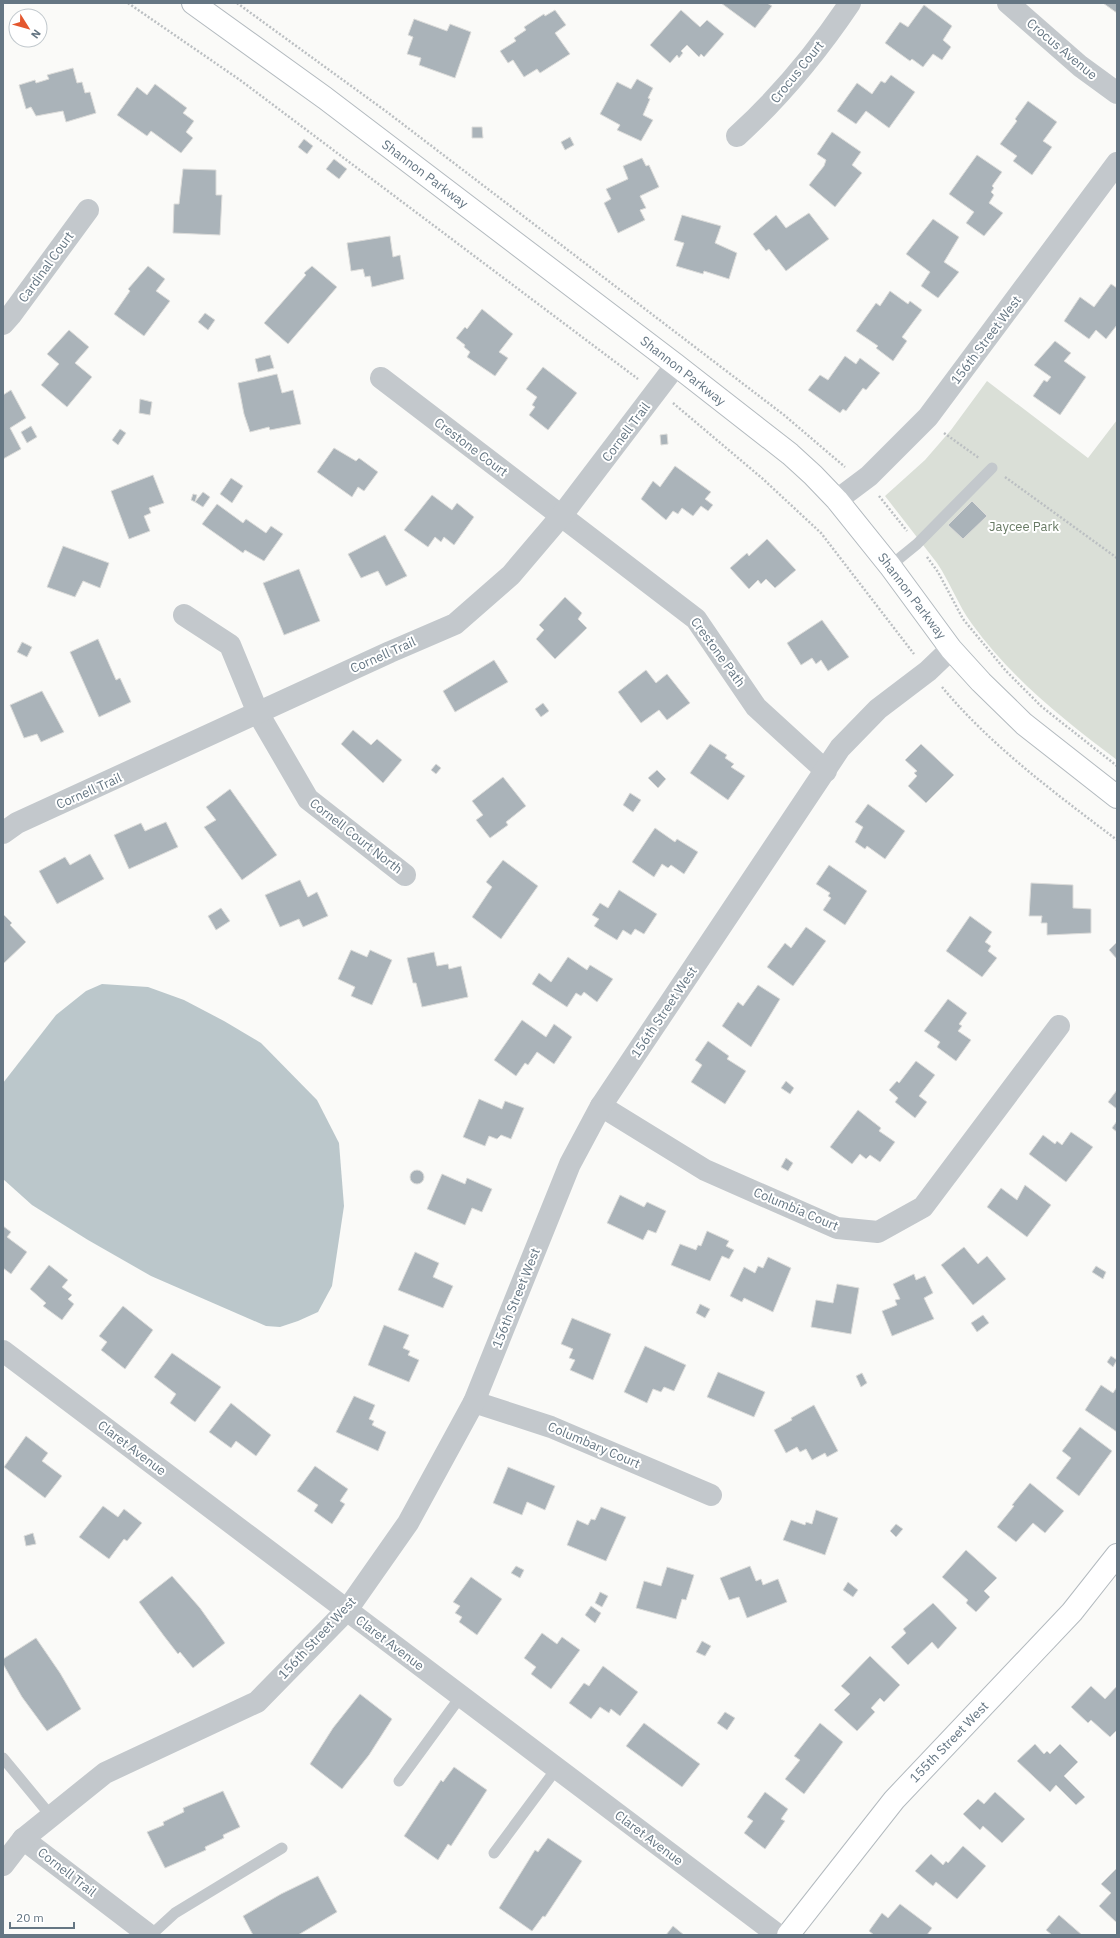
<svg xmlns="http://www.w3.org/2000/svg" width="1120" height="1938" font-family="'IBM Plex Sans',sans-serif">
	<style>
		.green { fill: #dadfd7 }
		.water { fill: #bbc7cb }
		.building { fill: #aab3b9; stroke: #dcdcda }
		.lines { fill: none; stroke-linecap: round; stroke-linejoin: round }
		.secondary-casing { stroke: #b3babf; stroke-width: 24 }
		.path { stroke: #bbbfc2; stroke-width: 2.5; stroke-dasharray: 2 2; stroke-linecap: butt }
		.lane { stroke: #c3c8cc; stroke-width: 11 }
		.street { stroke: #c3c8cc; stroke-width: 22 }
		.secondary { stroke: #fff; stroke-width: 22 }
		.labels { text-anchor: middle; dominant-baseline: central; stroke-width: 4; stroke-linejoin: round; paint-order: stroke }
		.street-label { font-size: 13px; fill: #657683; stroke: #fff }
		.park-label { font-size: 13px; fill: #687a64; stroke: #fff }
	</style>
	<rect width="100%" height="100%" fill="#fafaf8"/>
	<path class="green" d="M 987,381 L 1088,458 L 1117,420 L 1117,760 C 1063,719 1012,679 972,624 C 958,605 950,582 937,563 L 885,496 L 925,460 L 951,430 Z"/>
	<polygon class="water" points="102,984 148,987 184,1000 224,1021 261,1043 317,1100 339,1143 344,1206 332,1286 318,1312 298,1321 280,1327 266,1326 151,1276 88,1240 32,1205 3,1179 3,1083 56,1015 86,991"/>
	<g class="building">
		<polygon points="721,3 767,3 772,6 755,28"/>
		<polygon points="1103,3 1117,3 1117,13"/>
		<polygon points="924,5 952,26 943,40 951,47 942,60 933,54 923,67 912,59 910,61 885,43 900,22 908,27"/>
		<polygon points="555,10 566,25 555,33 570,54 540,73 537,69 524,77 513,60 508,63 500,51 516,41 514,38 526,30 524,27 544,14 545,16"/>
		<polygon points="681,10 700,27 707,20 724,34 704,57 701,54 699,57 687,45 681,51 683,53 679,58 677,55 670,63 650,45"/>
		<polygon points="414,19 447,31 450,24 471,32 455,78 419,65 421,58 407,54 413,37 408,35"/>
		<polygon points="73,68 77,83 82,82 85,93 90,92 96,113 66,122 63,111 36,116 31,107 26,109 19,85 35,80 36,83 49,79 47,75"/>
		<polygon points="891,75 915,92 889,128 866,111 856,124 837,111 857,83 872,94 881,81 885,83"/>
		<polygon points="637,79 653,88 648,98 650,99 643,115 653,120 641,141 617,130 620,125 600,114 617,82 631,89"/>
		<polygon points="155,84 187,108 183,113 194,121 186,132 193,138 181,153 151,131 147,136 117,115 137,87 147,95"/>
		<polygon points="1028,101 1057,122 1043,141 1052,147 1032,175 1013,161 1017,156 1000,144 1017,121 1015,119"/>
		<polygon points="472,127 482,127 483,138 472,138"/>
		<polygon points="832,132 861,152 852,165 862,173 835,207 809,185 824,166 826,160 817,154"/>
		<polygon points="570,137 574,145 565,150 561,142"/>
		<polygon points="304,139 313,146 307,154 298,147"/>
		<polygon points="977,155 1002,172 992,186 994,188 991,192 994,195 989,203 1003,213 984,236 966,223 974,212 949,194"/>
		<polygon points="642,158 646,166 649,165 659,187 640,196 646,208 640,210 645,220 618,233 604,203 611,199 606,189 628,179 623,166"/>
		<polygon points="334,159 347,169 339,179 326,169"/>
		<polygon points="183,169 216,170 216,195 222,195 220,235 173,233 174,204 179,204"/>
		<polygon points="809,213 829,239 786,271 769,249 766,251 753,234 776,215 786,228"/>
		<polygon points="682,215 721,226 715,243 737,253 729,279 704,271 703,274 676,266 684,243 674,240"/>
		<polygon points="933,219 959,237 944,262 959,272 938,298 921,286 930,272 906,254"/>
		<polygon points="390,236 393,257 400,255 404,279 372,287 370,276 365,277 363,269 351,271 347,243"/>
		<polygon points="148,266 165,279 156,291 170,301 144,336 114,314 130,291 128,289"/>
		<polygon points="312,266 337,287 288,344 264,323 306,275 304,273"/>
		<polygon points="1111,284 1117,288 1117,325 1106,339 1096,330 1089,339 1064,321 1080,297 1094,307"/>
		<polygon points="890,291 908,304 910,301 922,310 902,337 907,341 893,361 876,348 878,346 856,331 876,303 880,306"/>
		<polygon points="482,309 513,334 499,352 508,358 495,376 467,357 470,352 464,347 465,345 456,338 465,327 467,329"/>
		<polygon points="205,313 215,320 208,330 198,322"/>
		<polygon points="69,330 89,347 75,363 92,377 67,407 41,385 59,364 47,354"/>
		<polygon points="1055,341 1071,353 1064,361 1086,377 1060,415 1033,396 1044,380 1047,382 1051,377 1034,365"/>
		<polygon points="270,355 274,368 258,372 255,359"/>
		<polygon points="845,356 856,364 860,358 880,373 866,390 863,388 846,411 843,409 840,413 808,390 820,375 828,380"/>
		<polygon points="543,367 577,393 548,430 529,415 535,407 532,405 537,397 526,389"/>
		<polygon points="277,374 282,393 293,390 301,424 270,430 269,427 250,432 244,414 238,383"/>
		<polygon points="11,390 26,418 10,428 21,449 3,459 3,395"/>
		<polygon points="140,399 152,402 150,415 139,413"/>
		<polygon points="31,426 37,437 27,443 21,432"/>
		<polygon points="120,429 126,433 118,445 112,440"/>
		<polygon points="667,434 668,444 661,445 660,435"/>
		<polygon points="334,448 356,461 359,458 378,472 364,491 358,487 352,497 317,472"/>
		<polygon points="675,466 711,492 705,499 713,505 708,511 701,506 693,516 682,508 678,514 673,511 666,520 641,499 653,481 660,487"/>
		<polygon points="153,475 164,503 149,508 151,513 144,516 150,531 129,539 111,491"/>
		<polygon points="231,478 243,486 232,503 220,494"/>
		<polygon points="203,492 210,497 203,507 195,502"/>
		<polygon points="193,494 197,495 195,502 191,500"/>
		<polygon points="432,495 452,510 457,503 474,517 454,545 444,537 441,542 435,537 428,547 404,530"/>
		<polygon points="972,501 987,516 963,539 948,525"/>
		<polygon points="217,504 243,523 246,519 266,533 271,526 283,534 264,561 245,550 243,553 202,524"/>
		<polygon points="385,535 407,576 386,586 378,571 361,578 348,554"/>
		<polygon points="767,539 796,570 775,588 766,579 761,584 758,580 749,589 730,568 747,553 749,556"/>
		<polygon points="63,546 109,563 100,588 83,581 75,597 47,587"/>
		<polygon points="299,569 320,621 284,635 263,583"/>
		<polygon points="565,597 582,613 578,619 587,628 555,659 536,639 544,630 539,625"/>
		<polygon points="822,620 849,657 828,671 821,660 816,664 812,658 801,665 787,643"/>
		<polygon points="98,639 116,680 120,678 131,702 99,717 70,652"/>
		<polygon points="22,642 32,647 27,657 17,652"/>
		<polygon points="494,660 508,682 455,712 443,691"/>
		<polygon points="646,670 656,683 667,674 690,703 667,720 659,710 641,723 618,692"/>
		<polygon points="42,691 64,732 41,742 37,734 24,738 10,705"/>
		<polygon points="543,703 549,711 541,717 535,709"/>
		<polygon points="353,730 371,745 377,739 402,760 383,783 341,744"/>
		<polygon points="710,744 727,755 725,758 734,764 731,767 745,776 728,800 690,773"/>
		<polygon points="921,744 954,775 926,803 908,786 917,776 914,773 917,771 905,760"/>
		<polygon points="436,764 441,768 436,774 431,770"/>
		<polygon points="657,770 666,779 658,788 648,778"/>
		<polygon points="503,777 526,806 506,822 508,825 490,838 476,820 483,815 472,801"/>
		<polygon points="230,789 277,855 242,880 204,827 216,820 206,807"/>
		<polygon points="630,793 641,800 633,812 623,805"/>
		<polygon points="868,804 905,831 885,859 867,846 865,849 855,842 863,827 855,822"/>
		<polygon points="166,822 178,847 129,869 114,835 141,823 145,831"/>
		<polygon points="655,828 675,842 677,839 698,852 684,874 671,865 668,868 662,864 654,877 632,862"/>
		<polygon points="90,854 104,879 57,904 39,871 65,857 70,865"/>
		<polygon points="503,860 538,886 501,939 472,917 492,887 486,882"/>
		<polygon points="829,865 867,891 845,925 823,910 831,898 828,896 830,893 816,884"/>
		<polygon points="300,880 308,897 317,892 328,916 303,927 299,919 280,927 265,895"/>
		<polygon points="1031,883 1073,885 1073,908 1091,909 1091,933 1047,935 1047,923 1041,923 1042,916 1029,916"/>
		<polygon points="619,890 657,914 644,934 635,929 631,935 623,930 617,940 594,926 599,919 592,915 600,903 608,908"/>
		<polygon points="221,908 230,921 216,930 208,916"/>
		<polygon points="3,914 12,923 10,925 26,942 3,964"/>
		<polygon points="970,916 992,932 985,942 991,946 988,951 997,958 982,977 946,951"/>
		<polygon points="806,927 826,941 793,986 767,967 785,943 791,948"/>
		<polygon points="1117,942 1117,959 1109,950"/>
		<polygon points="351,950 367,957 370,950 392,960 372,1005 351,996 355,987 338,979"/>
		<polygon points="434,952 437,966 448,964 449,969 461,966 468,997 422,1007 416,983 413,983 407,958"/>
		<polygon points="568,957 587,970 590,965 613,979 597,1002 584,992 581,996 576,993 567,1007 532,984 539,973 551,982"/>
		<polygon points="758,985 780,999 751,1047 722,1026 738,1002 743,1006"/>
		<polygon points="948,999 967,1013 959,1024 962,1026 958,1031 971,1040 956,1061 937,1047 940,1042 924,1031"/>
		<polygon points="522,1020 546,1037 554,1024 572,1037 554,1064 537,1052 528,1065 525,1063 516,1076 494,1060"/>
		<polygon points="708,1041 729,1056 727,1059 746,1071 725,1104 691,1082 702,1065 695,1060"/>
		<polygon points="916,1061 935,1075 919,1096 927,1102 915,1118 895,1102 898,1098 889,1090 897,1081 899,1083"/>
		<polygon points="786,1081 794,1088 790,1094 781,1088"/>
		<polygon points="1117,1090 1117,1109 1108,1102"/>
		<polygon points="479,1099 502,1109 505,1101 524,1108 511,1139 501,1135 497,1139 489,1136 485,1146 463,1137"/>
		<polygon points="858,1110 881,1128 879,1131 895,1142 880,1162 870,1155 866,1159 860,1154 852,1164 830,1147"/>
		<polygon points="1117,1121 1117,1132 1112,1128"/>
		<polygon points="1071,1132 1093,1147 1066,1182 1029,1154 1043,1135 1055,1144 1057,1141 1062,1145"/>
		<polygon points="786,1158 793,1163 788,1171 781,1167"/>
		<circle cx="417" cy="1177" r="7"/>
		<polygon points="442,1174 465,1184 467,1178 492,1189 482,1212 472,1208 465,1225 427,1209"/>
		<polygon points="1025,1185 1051,1205 1027,1237 987,1207 1001,1188 1017,1200"/>
		<polygon points="620,1195 644,1207 647,1202 666,1211 656,1233 648,1230 643,1240 607,1223"/>
		<polygon points="3,1226 11,1232 7,1237 27,1252 11,1274 3,1268"/>
		<polygon points="707,1231 729,1241 726,1246 734,1250 729,1259 722,1256 710,1281 671,1265 680,1244 696,1250 698,1245 701,1246"/>
		<polygon points="964,1247 978,1264 987,1256 1006,1279 973,1305 941,1265"/>
		<polygon points="415,1252 439,1263 433,1277 453,1286 443,1308 398,1290"/>
		<polygon points="768,1257 791,1268 773,1312 744,1298 742,1302 730,1296 744,1267 755,1273 758,1266 763,1268"/>
		<polygon points="49,1265 68,1280 62,1287 72,1295 68,1299 74,1304 62,1320 43,1306 46,1303 30,1289"/>
		<polygon points="1096,1266 1106,1272 1103,1279 1092,1272"/>
		<polygon points="914,1274 916,1280 925,1276 933,1293 924,1298 934,1319 892,1336 882,1311 897,1305 895,1300 900,1299 893,1284"/>
		<polygon points="837,1284 859,1288 851,1334 811,1327 816,1300 833,1303"/>
		<polygon points="700,1304 710,1309 705,1318 696,1313"/>
		<polygon points="123,1306 153,1330 125,1369 101,1350 107,1342 99,1336"/>
		<polygon points="983,1315 989,1323 977,1332 971,1323"/>
		<polygon points="572,1318 611,1334 593,1380 570,1370 575,1360 569,1358 573,1349 561,1344"/>
		<polygon points="384,1325 409,1335 403,1348 410,1351 408,1355 419,1360 409,1382 368,1365"/>
		<polygon points="645,1346 686,1365 674,1391 664,1387 661,1392 653,1389 647,1403 624,1392"/>
		<polygon points="172,1353 221,1387 195,1422 170,1403 176,1394 154,1377"/>
		<polygon points="1111,1356 1117,1360 1113,1367 1107,1362"/>
		<polygon points="718,1372 765,1392 754,1417 707,1397"/>
		<polygon points="862,1373 867,1383 861,1387 856,1376"/>
		<polygon points="1101,1385 1113,1393 1117,1387 1117,1432 1085,1410"/>
		<polygon points="354,1396 375,1405 369,1419 374,1421 372,1425 386,1432 378,1451 336,1432"/>
		<polygon points="231,1403 271,1435 256,1456 236,1441 231,1448 209,1432"/>
		<polygon points="814,1405 838,1451 827,1457 825,1453 812,1460 806,1449 800,1452 797,1447 786,1453 774,1430 792,1420 791,1418"/>
		<polygon points="1080,1427 1112,1451 1079,1496 1056,1478 1071,1458 1062,1451"/>
		<polygon points="26,1436 48,1453 42,1461 62,1476 45,1498 4,1467"/>
		<polygon points="315,1466 348,1489 340,1501 345,1504 332,1524 314,1511 318,1505 297,1491"/>
		<polygon points="508,1467 555,1486 545,1510 527,1502 522,1515 493,1503"/>
		<polygon points="1030,1483 1064,1511 1045,1533 1033,1523 1016,1542 997,1527 1014,1506 1012,1505"/>
		<polygon points="103,1506 118,1517 124,1509 142,1523 127,1541 124,1539 109,1559 79,1537"/>
		<polygon points="601,1507 626,1517 606,1561 567,1545 577,1520 588,1525 591,1519 595,1520"/>
		<polygon points="816,1510 838,1518 825,1555 783,1540 791,1520 805,1525 806,1522 812,1524"/>
		<polygon points="896,1524 903,1529 896,1537 890,1531"/>
		<polygon points="33,1533 36,1544 26,1546 24,1536"/>
		<polygon points="966,1550 997,1578 984,1591 990,1597 976,1612 966,1603 968,1600 942,1577"/>
		<polygon points="516,1566 524,1570 520,1578 511,1573"/>
		<polygon points="750,1566 756,1581 761,1579 763,1585 778,1579 787,1602 747,1618 739,1597 729,1600 720,1578"/>
		<polygon points="667,1567 694,1575 686,1600 682,1599 676,1619 636,1608 644,1581 661,1586"/>
		<polygon points="172,1576 200,1608 225,1643 193,1668 180,1652 178,1654 164,1636 139,1602"/>
		<polygon points="471,1577 502,1599 477,1635 459,1622 462,1617 455,1613 460,1606 453,1602"/>
		<polygon points="848,1582 858,1590 853,1597 843,1590"/>
		<polygon points="600,1592 608,1596 602,1607 595,1603"/>
		<polygon points="933,1603 957,1628 938,1649 932,1642 908,1665 891,1647 906,1633 903,1629"/>
		<polygon points="591,1606 601,1613 595,1623 585,1615"/>
		<polygon points="542,1633 557,1644 562,1637 580,1650 551,1689 531,1674 536,1667 524,1658"/>
		<polygon points="36,1638 60,1673 81,1709 47,1731 22,1697 3,1664 3,1659"/>
		<polygon points="702,1641 711,1646 705,1656 696,1652"/>
		<polygon points="870,1656 900,1685 884,1702 880,1698 871,1708 875,1712 857,1731 834,1710 850,1694 841,1686"/>
		<polygon points="603,1666 638,1692 620,1716 611,1709 609,1713 600,1707 591,1719 569,1703 584,1683 589,1686"/>
		<polygon points="1091,1686 1105,1699 1117,1686 1117,1730 1110,1737 1091,1720 1088,1723 1071,1707"/>
		<polygon points="360,1694 392,1719 369,1755 342,1789 310,1764 333,1728"/>
		<polygon points="725,1712 735,1718 727,1730 717,1723"/>
		<polygon points="644,1723 700,1764 682,1787 626,1746"/>
		<polygon points="820,1723 843,1742 804,1794 785,1779 800,1760 794,1756"/>
		<polygon points="1035,1744 1044,1754 1047,1751 1050,1754 1060,1744 1078,1762 1064,1776 1085,1797 1076,1805 1056,1785 1050,1792 1017,1761"/>
		<polygon points="454,1767 487,1790 451,1846 448,1844 438,1860 404,1836 441,1780 443,1782"/>
		<polygon points="223,1791 240,1827 223,1835 224,1838 205,1847 206,1850 165,1868 147,1832 164,1825 163,1822 184,1812 183,1808"/>
		<polygon points="765,1792 788,1809 781,1819 785,1821 765,1849 744,1833 753,1821 747,1817"/>
		<polygon points="995,1792 1025,1819 1002,1843 983,1826 980,1830 963,1814 978,1799 984,1804"/>
		<polygon points="548,1838 582,1861 545,1917 543,1916 532,1931 499,1908 535,1850 538,1852"/>
		<polygon points="963,1846 986,1866 957,1899 936,1882 933,1886 915,1871 931,1854 943,1865 946,1861 948,1863"/>
		<polygon points="1116,1869 1117,1869 1117,1923 1099,1906 1111,1893 1101,1884"/>
		<polygon points="318,1876 337,1912 298,1935 253,1935 243,1916 281,1894"/>
		<polygon points="900,1904 932,1928 927,1935 874,1935 869,1931 882,1913 888,1918"/>
		<polygon points="1059,1915 1082,1935 1052,1935 1046,1930"/>
		<polygon points="673,1926 684,1935 666,1935"/>
	</g>
	<g class="lines">
		<defs>
			<g id="secondary">
				<polyline points="193,3 325,98 676,365 790,454 813,475 837,500 890,566 951,649 981,682 1024,724 1117,797"/>
				<polyline points="788,1935 894,1800 1072,1612 1117,1555"/>
			</g>
		</defs>
		<use href="#secondary" class="secondary-casing"/>
		<g class="path">
			<polyline points="128,3 240,80 638,379"/>
			<polyline points="237,3 387,112 784,415 845,467"/>
			<polyline points="673,403 763,479 821,533 914,654"/>
			<polyline points="944,433 979,458"/>
			<polyline points="1005,477 1117,558"/>
			<polyline points="879,496 907,531"/>
			<polyline points="927,557 938,572 963,619 1006,671 1042,707 1117,766"/>
			<path d="M 942,687 C 992,747 1055,793 1117,840"/>
		</g>
		<g class="lane">
			<polyline points="890,566 917,544 992,468"/>
			<polyline points="3,1758 51,1816"/>
			<polyline points="399,1781 461,1696"/>
			<polyline points="494,1853 557,1768"/>
			<polyline points="151,1935 175,1913 282,1848"/>
		</g>
		<g class="street">
			<polyline points="1008,3 1080,66 1117,93"/>
			<path d="M 737,136 C 781,96 817,52 850,3"/>
			<polyline points="3,324 11,315 88,210"/>
			<polyline points="381,378 696,619 756,707 826,771"/>
			<polyline points="837,500 869,476 928,417 1117,163"/>
			<polyline points="184,615 230,645 258,713 308,799 405,875"/>
			<polyline points="3,833 17,823 390,652 455,624 511,575 562,515 676,365"/>
			<polyline points="601,1106 705,1170 837,1228 878,1232 923,1207 1059,1026"/>
			<polyline points="3,1351 778,1935"/>
			<polyline points="474,1402 551,1427 711,1495"/>
			<polyline points="23,1839 149,1935"/>
			<polyline points="3,1865 23,1839 105,1773 257,1702 347,1610 408,1523 474,1402 570,1164 601,1106 840,748 878,709 928,671 951,649"/>
		</g>
		<use href="#secondary" class="secondary"/>
	</g>
	<g class="labels">
		<g class="street-label">
			<text transform="translate(1062 49) rotate(40)">Crocus Avenue</text>
			<text transform="translate(797 72) rotate(-51)">Crocus Court</text>
			<text transform="translate(425 174) rotate(37)">Shannon Parkway</text>
			<text transform="translate(46 267) rotate(-54)">Cardinal Court</text>
			<text transform="translate(986 340) rotate(-53)">156th Street West</text>
			<text transform="translate(683 371) rotate(38)">Shannon Parkway</text>
			<text transform="translate(626 432) rotate(-53)">Cornell Trail</text>
			<text transform="translate(471 447) rotate(37)">Crestone Court</text>
			<text transform="translate(912 596) rotate(53)">Shannon Parkway</text>
			<text transform="translate(718 652) rotate(54)">Crestone Path</text>
			<text transform="translate(383 655) rotate(-24)">Cornell Trail</text>
			<text transform="translate(89 791) rotate(-24)">Cornell Trail</text>
			<text transform="translate(356 836) rotate(38)">Cornell Court North</text>
			<text transform="translate(664 1012) rotate(-56)">156th Street West</text>
			<text transform="translate(796 1209) rotate(23)">Columbia Court</text>
			<text transform="translate(516 1298) rotate(-68)">156th Street West</text>
			<text transform="translate(594 1445) rotate(23)">Columbary Court</text>
			<text transform="translate(132 1448) rotate(37)">Claret Avenue</text>
			<text transform="translate(317 1638) rotate(-47)">156th Street West</text>
			<text transform="translate(390 1643) rotate(37)">Claret Avenue</text>
			<text transform="translate(949 1742) rotate(-46)">155th Street West</text>
			<text transform="translate(649 1838) rotate(37)">Claret Avenue</text>
			<text transform="translate(67 1872) rotate(38)">Cornell Trail</text>
		</g>
		<g class="park-label">
			<text x="1024" y="526">Jaycee Park</text>
		</g>
	</g>
	<rect width="1120" height="1938" fill="none" stroke="#657683" stroke-width="8"/>
	<g transform="translate(28 28) rotate(127)"><circle r="19" fill="#ffffff" stroke="#c1c8cd"/>
	<path d="M0-3L7 15L0 10L-7 15Z" fill="#e4572e"/>
	<text y="-6" font-size="11" font-weight="bold" text-anchor="middle" fill="#657683">N</text>
	</g>
	<path d="M10 1922v6h64v-6" fill="none" stroke="#657683" stroke-width="2"/>
	<text x="16" y="1922" font-size="12" fill="#657683" stroke="#ffffff" stroke-width="3" paint-order="stroke">20 m</text>
</svg>
